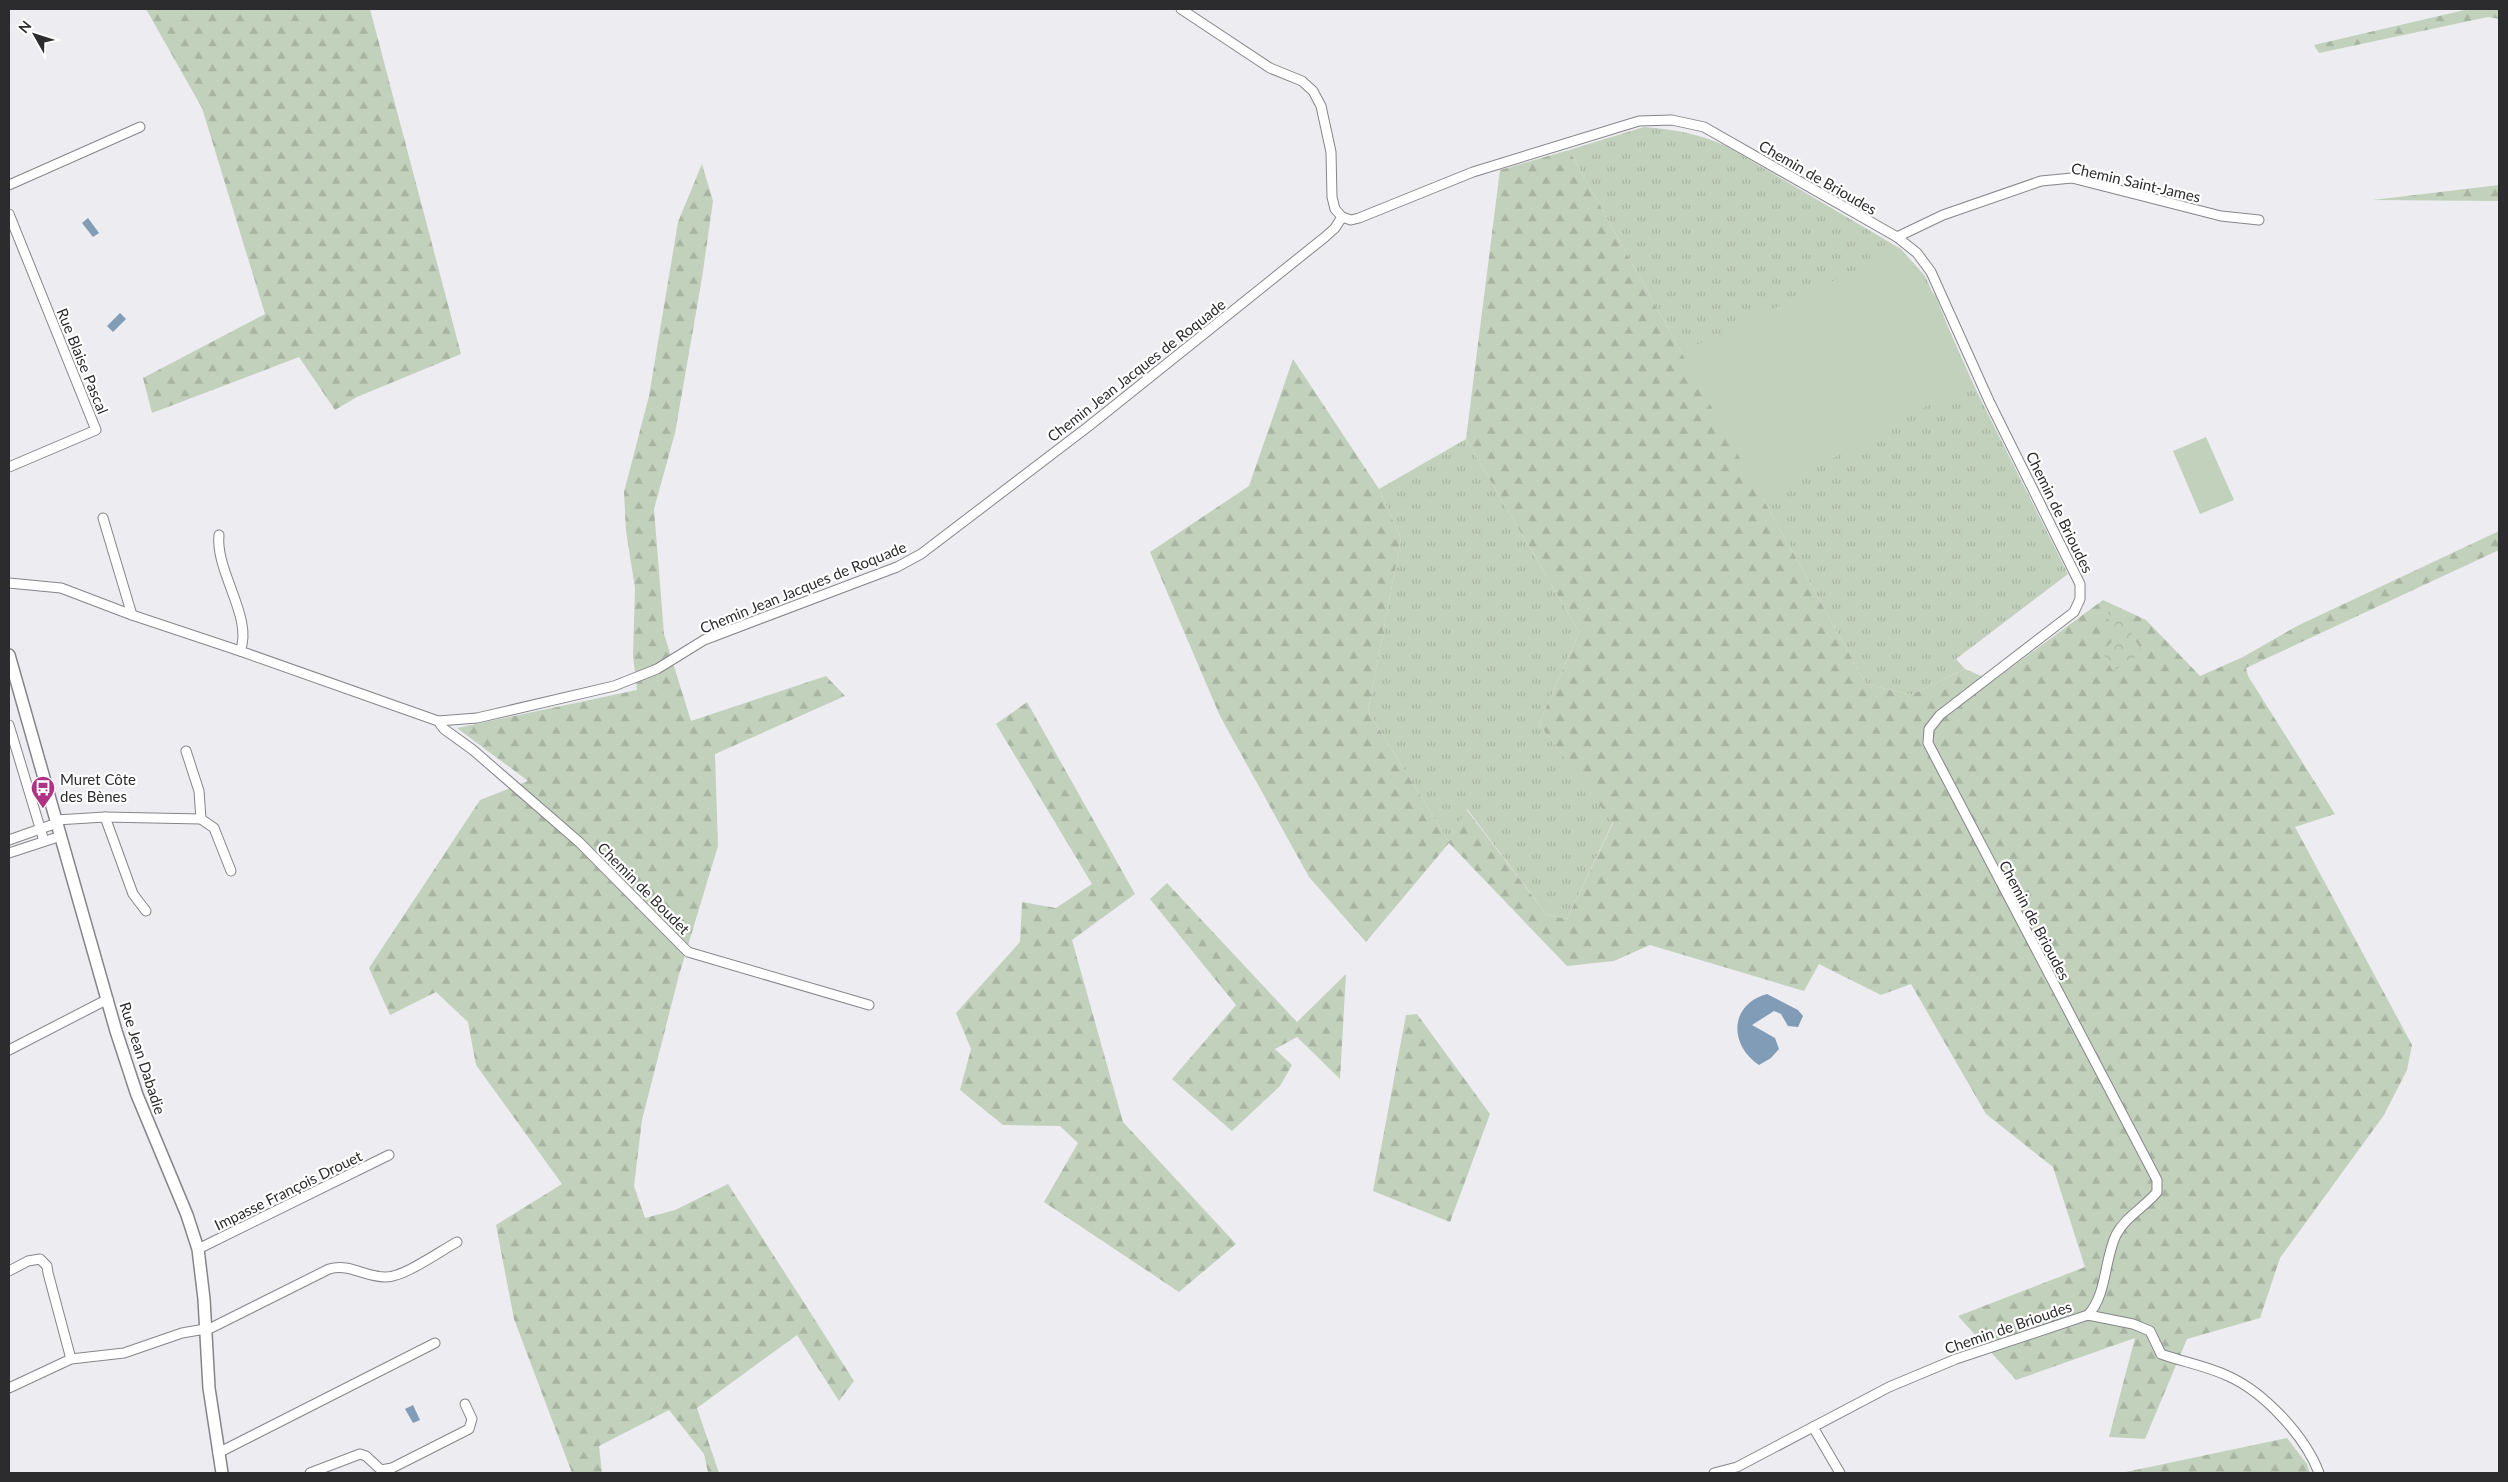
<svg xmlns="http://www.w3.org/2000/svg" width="2508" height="1482" font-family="Lato,sans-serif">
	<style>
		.grass { fill: url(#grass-tufts) }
		.forest { fill: url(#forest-firs) }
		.park { fill: url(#park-crowns) }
		.pitch { fill: #c2d1bc }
		.water { fill: #819cb6 }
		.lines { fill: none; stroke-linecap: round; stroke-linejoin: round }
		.street-casing { stroke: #86858a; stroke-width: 11 }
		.secondary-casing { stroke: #86858a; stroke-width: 14 }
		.street { stroke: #fff; stroke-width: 9 }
		.secondary { stroke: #fff; stroke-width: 11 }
		.labels { text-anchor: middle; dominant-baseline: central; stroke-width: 4.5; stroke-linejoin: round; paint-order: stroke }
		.street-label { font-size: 15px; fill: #2c2c2e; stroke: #fff }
		.poi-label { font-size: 15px; fill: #2c2c2e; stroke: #fff; text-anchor: start }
	</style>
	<defs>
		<pattern id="grass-tufts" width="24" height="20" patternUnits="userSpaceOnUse" patternTransform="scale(1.25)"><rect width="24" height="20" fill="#c2d1bc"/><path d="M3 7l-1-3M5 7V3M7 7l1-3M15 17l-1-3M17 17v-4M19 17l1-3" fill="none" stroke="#a7b4a2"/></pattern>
		<pattern id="forest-firs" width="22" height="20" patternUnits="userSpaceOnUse" patternTransform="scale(1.25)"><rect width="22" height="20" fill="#c2d1bc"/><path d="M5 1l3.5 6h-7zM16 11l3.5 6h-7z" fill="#a7b4a2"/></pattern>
		<pattern id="park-crowns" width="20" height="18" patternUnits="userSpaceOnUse" patternTransform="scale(1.25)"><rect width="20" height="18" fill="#c2d1bc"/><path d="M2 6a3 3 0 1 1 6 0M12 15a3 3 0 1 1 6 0" fill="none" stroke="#a7b4a2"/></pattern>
	</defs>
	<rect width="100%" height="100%" fill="#ececf1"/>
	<g class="grass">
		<path d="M 1644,127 C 1674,129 1699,134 1726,146 L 1901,249 L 1925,276 L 1977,392 L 2068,574 L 1956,659 L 1965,669 L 1911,695 L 1866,684 L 1569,150 Z"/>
		<polygon points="1466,439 1579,632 1539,724 1613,822 1567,919 1547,915 1467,809 1449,842 1368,711 1401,539 1379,489"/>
	</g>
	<g class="forest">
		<polygon points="146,9 370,9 461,354 357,397 335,410 299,357 152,413 143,378 265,314 202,108"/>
		<polygon points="2469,9 2499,9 2499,19 2488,17 2319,53 2314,45"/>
		<polygon points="1569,150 1866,684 1911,695 1965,669 1993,681 2103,600 2146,620 2200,676 2243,657 2297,626 2499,531 2499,550 2246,668 2248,676 2335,814 2295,827 2412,1045 2407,1070 2384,1115 2280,1258 2260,1318 2187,1339 2145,1439 2109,1437 2135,1338 2016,1380 1958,1316 2085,1267 2053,1167 1986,1114 1911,984 1881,995 1819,964 1804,991 1650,945 1614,961 1567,966 1449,843 1366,942 1309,877 1220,716 1150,552 1249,486 1293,359 1379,489 1401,539 1368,711 1449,842 1466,809 1547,915 1567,919 1613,823 1539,724 1579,632 1466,439 1500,170"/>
		<polygon points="702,164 713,201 702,278 675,433 654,509 664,634 691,721 826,676 845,696 715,754 718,846 679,975 642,1120 634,1186 645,1218 675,1210 728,1184 854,1381 839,1401 797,1335 697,1408 719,1473 708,1473 704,1454 669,1410 599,1446 602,1473 572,1473 514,1319 496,1225 562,1184 476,1065 468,1022 436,992 390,1015 369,968 480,800 528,781 457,728 637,690 633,656 635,588 626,531 624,492 649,396 678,222"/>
		<polygon points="2499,185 2499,201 2373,200"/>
		<polygon points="1027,702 1135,894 1072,940 1123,1122 1236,1244 1179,1292 1044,1202 1078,1143 1060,1126 1003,1125 960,1090 971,1049 956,1013 1020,942 1022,902 1056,908 1092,884 996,724"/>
		<polygon points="1167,883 1297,1022 1346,974 1340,1079 1297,1037 1275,1049 1292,1065 1280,1086 1232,1131 1172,1079 1236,1005 1150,899"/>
		<polygon points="1417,1014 1490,1114 1450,1222 1373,1191 1406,1015"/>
		<polygon points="2287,1438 2307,1464 2310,1473 2121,1473"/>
	</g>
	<polygon class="park" points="2116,608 2143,653 2113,671 2102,651 2117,637 2105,614"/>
	<g class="pitch">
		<polygon points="1901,249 1936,297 1970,382 1762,498 1681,352"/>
		<polygon points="2206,437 2234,500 2200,514 2173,451"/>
	</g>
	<g class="water">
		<polygon points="88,218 99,233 93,237 82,223"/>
		<polygon points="120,313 126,319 113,332 107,326"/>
		<path d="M 1767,994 L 1798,1010 L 1803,1016 L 1798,1027 L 1788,1026 L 1781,1014 L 1774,1011 L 1752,1025 L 1775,1038 L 1779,1049 L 1771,1058 L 1759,1065 C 1728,1044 1730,1004 1767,994 Z"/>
		<polygon points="413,1405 420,1420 413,1423 405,1409"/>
	</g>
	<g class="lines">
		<defs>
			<g id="street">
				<path d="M 1181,9 L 1270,68 L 1302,81 L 1313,91 L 1321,106 L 1331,152 L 1332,197 L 1335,209 L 1342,217 L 1351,220 L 1359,218 L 1473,172 L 1639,121 L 1672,120 L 1704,127 L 1897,237 L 1917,253 L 1931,272 L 1990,403 L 2080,584 L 2080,599 L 2074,612 L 1940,715 L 1929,729 L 1928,743 L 2157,1180 L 2157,1192 C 2145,1207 2125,1217 2116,1235 C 2104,1260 2107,1295 2088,1315 L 1956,1359 L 1889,1387 L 1737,1467 L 1714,1473"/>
				<polyline points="9,185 140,127"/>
				<polyline points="9,214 96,430 9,467"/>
				<polyline points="1897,237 1943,215 2041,181 2072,178 2221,216 2259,220"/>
				<polyline points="103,518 132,615"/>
				<path d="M 219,535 C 215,571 254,619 240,651"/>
				<polyline points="9,583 61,588 132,615 240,651 438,721 477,718 614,686 657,669 704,640 897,567 921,554 1089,426 1325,237 1335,228 1342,217"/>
				<polyline points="438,721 444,729 473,750 579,842 688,952 869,1005"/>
				<polyline points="9,725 44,841"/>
				<polyline points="186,751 199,791 201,819"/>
				<polyline points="105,817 133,894 146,911"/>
				<polyline points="56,820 105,817 201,819 214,828 231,871"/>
				<polyline points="9,840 57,823"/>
				<polyline points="9,853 61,836"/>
				<polyline points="9,1050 108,999"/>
				<polyline points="198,1249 389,1155"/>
				<polyline points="9,1271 28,1261 40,1259 47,1266 48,1273 71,1359"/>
				<path d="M 2088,1315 L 2133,1324 L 2150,1331 L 2161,1354 C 2183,1362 2207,1366 2228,1376 C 2264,1392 2305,1436 2319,1473"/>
				<path d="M 9,1388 L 71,1359 L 124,1353 L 182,1333 L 211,1328 L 329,1269 C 350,1263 364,1277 385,1277 C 403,1278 440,1251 457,1242"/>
				<polyline points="1813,1427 1840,1473"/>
				<polyline points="218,1453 435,1343"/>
				<polyline points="310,1473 360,1454 366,1456 381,1470 392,1468 469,1429 472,1419 465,1404"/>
			</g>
			<polyline id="secondary" points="9,655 116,1031 137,1095 187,1215 198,1249 204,1299 209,1388 222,1473"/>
		</defs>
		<use href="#street" class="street-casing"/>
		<use href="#secondary" class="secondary-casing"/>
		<use href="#street" class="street"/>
		<use href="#secondary" class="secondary"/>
	</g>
	<defs>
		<symbol id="bus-pin" viewBox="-11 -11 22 30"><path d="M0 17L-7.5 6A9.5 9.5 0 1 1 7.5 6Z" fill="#af3384" stroke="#fff"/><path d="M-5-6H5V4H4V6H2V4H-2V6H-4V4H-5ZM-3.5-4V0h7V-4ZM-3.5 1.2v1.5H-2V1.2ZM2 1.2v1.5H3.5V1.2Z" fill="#fff"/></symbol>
	</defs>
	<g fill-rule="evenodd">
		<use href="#bus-pin" x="29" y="774" width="28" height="38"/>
	</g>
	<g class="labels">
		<g class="street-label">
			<text transform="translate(1818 177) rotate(30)">Chemin de Brioudes</text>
			<text transform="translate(2136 182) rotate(13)">Chemin Saint-James</text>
			<text transform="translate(83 361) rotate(68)">Rue Blaise Pascal</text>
			<text transform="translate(1136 370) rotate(-38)">Chemin Jean Jacques de Roquade</text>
			<text transform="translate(2060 512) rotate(64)">Chemin de Brioudes</text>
			<text transform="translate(803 587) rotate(-22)">Chemin Jean Jacques de Roquade</text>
			<text transform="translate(644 888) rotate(45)">Chemin de Boudet</text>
			<text transform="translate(2035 920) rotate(62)">Chemin de Brioudes</text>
			<text transform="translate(143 1058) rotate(72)">Rue Jean Dabadie</text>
			<text transform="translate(288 1190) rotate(-26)">Impasse François Drouet</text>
			<text transform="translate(2008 1327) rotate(-19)">Chemin de Brioudes</text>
		</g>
		<g class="poi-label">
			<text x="60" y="779">Muret Côte<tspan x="60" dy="17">des Bènes</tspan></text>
		</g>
	</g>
	<rect width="2508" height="1482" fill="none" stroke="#2c2c2e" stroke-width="20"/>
	<g transform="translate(35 35) rotate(309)" stroke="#ffffff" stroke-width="4" paint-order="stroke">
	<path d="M0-4L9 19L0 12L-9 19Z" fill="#2c2c2e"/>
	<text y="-8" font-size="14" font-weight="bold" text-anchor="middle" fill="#2c2c2e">N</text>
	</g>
</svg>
